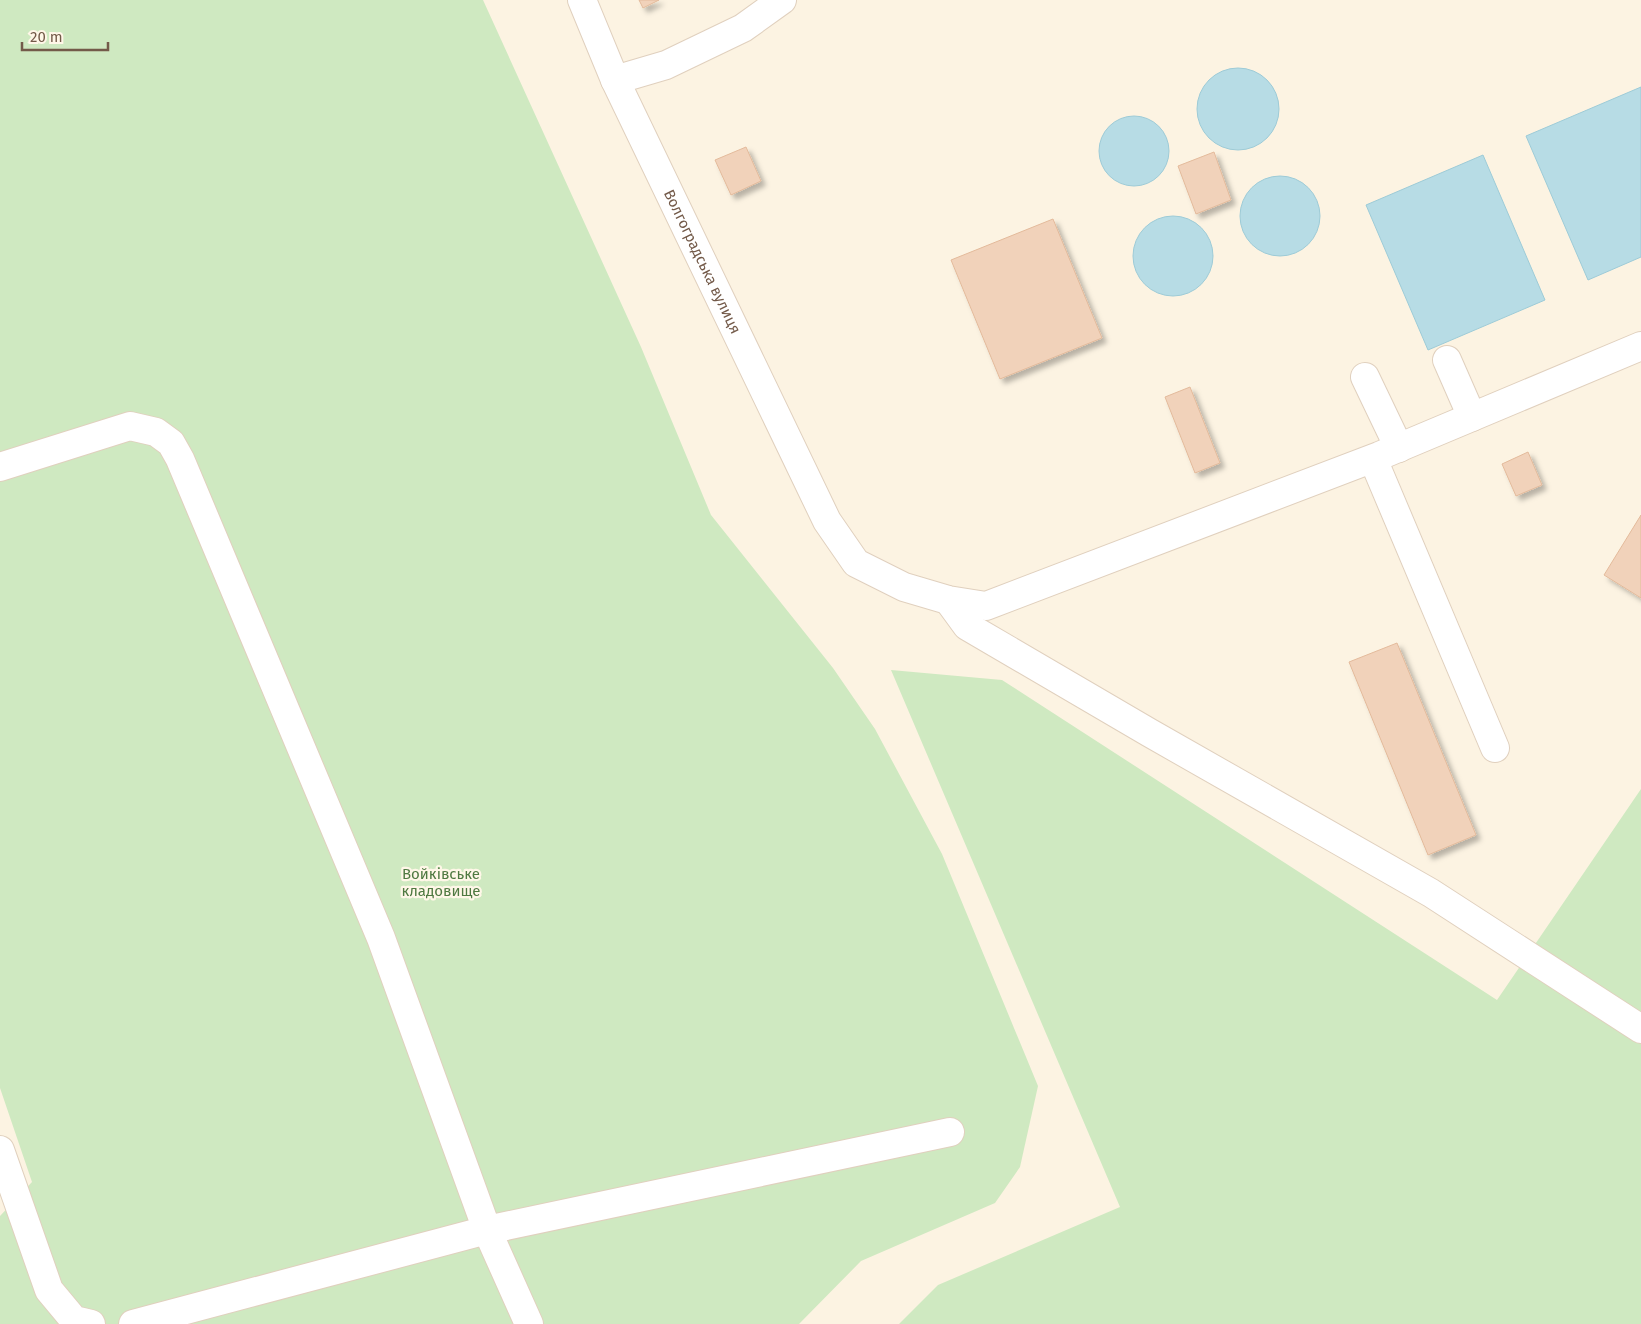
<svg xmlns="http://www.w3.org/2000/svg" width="1641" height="1324" font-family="'Fira Sans',sans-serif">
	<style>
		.green { fill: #cfe9c1 }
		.water { fill: #b7dce5; stroke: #9dcbd7 }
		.building { fill: #f1d2ba; stroke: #e3ba9b; filter: url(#shadow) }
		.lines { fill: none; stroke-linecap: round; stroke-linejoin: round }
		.minor-casing { stroke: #e0d0be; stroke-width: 30 }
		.minor { stroke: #fff; stroke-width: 28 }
		.labels { text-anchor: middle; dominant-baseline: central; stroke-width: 4.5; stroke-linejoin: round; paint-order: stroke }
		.street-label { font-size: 15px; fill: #735a49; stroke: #fff7e8 }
		.park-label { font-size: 15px; fill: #4f7941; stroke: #fff7e8 }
	</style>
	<defs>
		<filter id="shadow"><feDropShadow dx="4.5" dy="4.5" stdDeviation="2.5" flood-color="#0004"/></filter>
	</defs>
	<rect width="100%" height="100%" fill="#fcf3e2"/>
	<g class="green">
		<polygon points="0,0 483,0 641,347 711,515 833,668 875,729 942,854 1038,1086 1020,1167 995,1203 861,1261 799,1324 0,1324 0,1216 32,1182 0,1088"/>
		<polygon points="891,670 1002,680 1497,1000 1641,789 1641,1324 899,1324 938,1285 1120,1207"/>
	</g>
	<g class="water">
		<circle cx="1238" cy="109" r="41"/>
		<polygon points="1641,87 1641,257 1588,280 1526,136"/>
		<circle cx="1134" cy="151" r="35"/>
		<polygon points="1483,155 1545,300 1428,350 1366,205"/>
		<circle cx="1280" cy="216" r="40"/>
		<circle cx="1173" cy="256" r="40"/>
	</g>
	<g class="building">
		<polygon points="639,0 659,0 643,8"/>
		<polygon points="746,147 761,181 731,195 715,160"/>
		<polygon points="1214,152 1231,200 1196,214 1178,166"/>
		<polygon points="1053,219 1102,338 1000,379 951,260"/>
		<polygon points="1190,387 1220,463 1195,473 1165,397"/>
		<polygon points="1528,452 1542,485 1516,496 1502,464"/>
		<polygon points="1641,515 1641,598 1604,575"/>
		<polygon points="1397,643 1476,835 1428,855 1349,662"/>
	</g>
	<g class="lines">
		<defs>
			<g id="minor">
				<path id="s1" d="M 582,0 L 615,80 L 827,521 L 856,563 L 904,587 L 948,600 L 986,606 L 1379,456 L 1641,346"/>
				<polyline points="615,80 666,65 743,28 782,0"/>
				<polyline points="1447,360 1472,417"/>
				<polyline points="1365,377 1399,448"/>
				<polyline points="1373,459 1495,748"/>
				<polyline points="0,467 130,426 156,432 171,443 180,459 381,938 487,1230 529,1324"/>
				<polyline points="948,600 967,626 1150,733 1431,893 1641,1029"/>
				<polyline points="0,1150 49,1290 74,1320 91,1324"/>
				<polyline points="133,1324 487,1230 950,1132"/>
			</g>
		</defs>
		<use href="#minor" class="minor-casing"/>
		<use href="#minor" class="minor"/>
	</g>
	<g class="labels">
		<g class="street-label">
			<text stroke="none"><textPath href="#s1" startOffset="288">Волгоградська вулиця</textPath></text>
		</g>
		<g class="park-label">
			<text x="441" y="874">Войківське<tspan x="441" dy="17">кладовище</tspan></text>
		</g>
	</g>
	<path d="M22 42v8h86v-8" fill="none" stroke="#735a49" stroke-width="2.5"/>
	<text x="30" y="42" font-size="15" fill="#735a49" stroke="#fff7e8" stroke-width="4" paint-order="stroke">20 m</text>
</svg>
